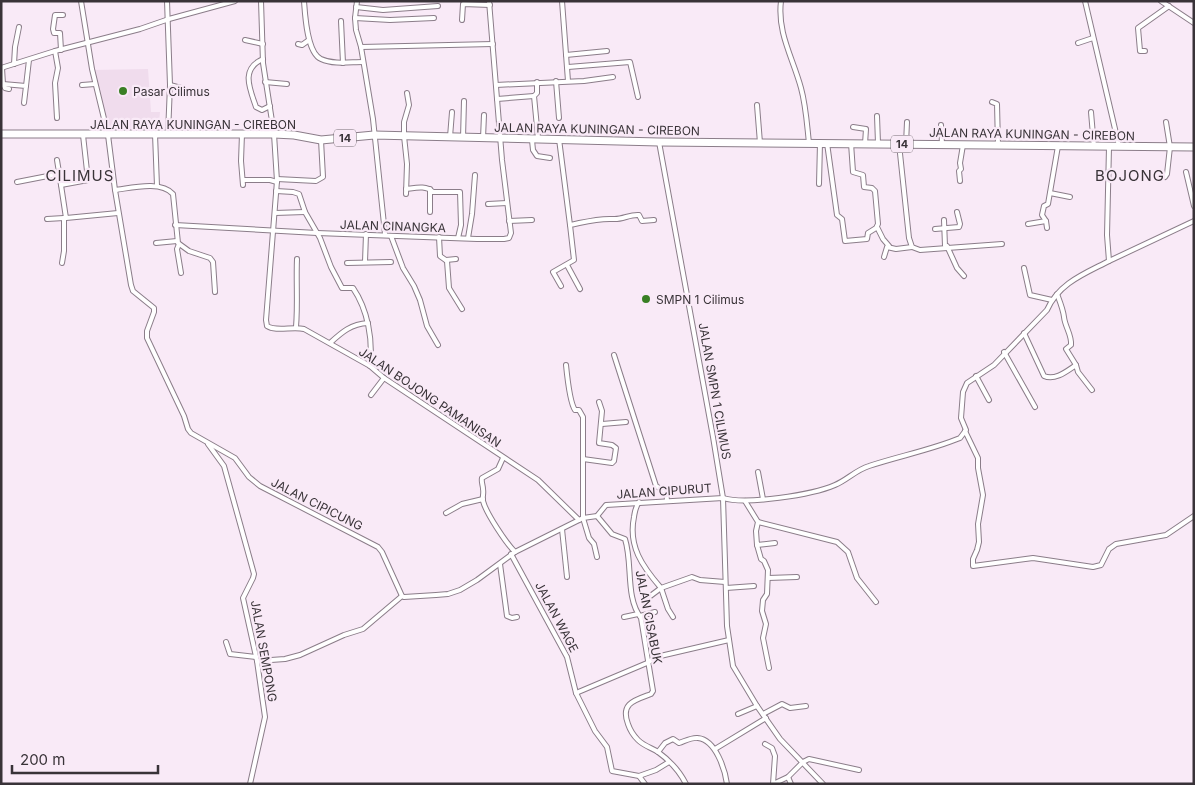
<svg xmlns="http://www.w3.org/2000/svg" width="1195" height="785" font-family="Inter,sans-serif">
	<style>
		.built { fill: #f0dced }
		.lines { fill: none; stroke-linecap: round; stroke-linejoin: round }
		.minor-casing { stroke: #8b7d89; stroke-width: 6 }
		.trunk-casing { stroke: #8b7d89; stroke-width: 9 }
		.minor { stroke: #fff; stroke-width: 4 }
		.trunk { stroke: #fff; stroke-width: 7 }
		.poi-dot { fill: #397f24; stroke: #f9eaf7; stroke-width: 2 }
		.labels { text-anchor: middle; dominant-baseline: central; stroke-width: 4.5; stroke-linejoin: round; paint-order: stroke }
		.shield { fill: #f9eaf7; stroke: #736a71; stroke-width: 1 }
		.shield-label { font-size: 11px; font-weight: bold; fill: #393338 }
		.poi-label { font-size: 12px; fill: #393338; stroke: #f9eaf7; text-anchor: start }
		.street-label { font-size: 12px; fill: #393338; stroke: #f9eaf7 }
		.quarter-label { font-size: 15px; letter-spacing: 1px; fill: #393338; stroke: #f9eaf7 }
	</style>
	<rect width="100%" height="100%" fill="#f9eaf7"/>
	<polygon class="built" points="148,69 151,112 160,112 158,133 107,132 92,70"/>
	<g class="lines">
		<defs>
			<g id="minor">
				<path d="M 81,1 L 92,69 L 108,135 L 115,190 L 131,285 L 133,291 L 154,308 L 154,312 L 147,331 L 147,338 L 184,416 L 188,429 L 191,433 L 235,458 L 249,477 L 260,486 L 378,547 L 382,552 L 402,596 L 404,597 L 436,595 L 448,594 L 460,590 L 477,580 L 515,552 L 583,518 L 597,516 L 606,505 L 723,498 C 746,505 812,495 835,485 C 847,480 856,470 869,466 C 899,456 931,450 960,438 L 966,430 L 961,418 L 963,392 L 967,383 L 994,365 L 1047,310 C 1059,283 1084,274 1109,261 L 1107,235 L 1109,147"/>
				<polyline points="167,1 170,85 168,134"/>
				<path d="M 261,1 L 263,63 L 274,134 L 277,181 L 266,320 L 267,326 C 276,332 293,326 304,329 L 370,366 L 384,378 L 538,480 L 579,520"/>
				<path d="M 304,1 C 305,15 307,53 321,59 C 334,65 350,62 363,62"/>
				<polyline points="357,1 355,18 356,30 361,47 373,119 385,234"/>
				<polyline points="562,1 568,81"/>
				<path d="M 781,1 C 777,33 793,58 801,88 C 806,106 807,125 809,143"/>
				<polyline points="1085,1 1119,146"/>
				<polyline points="1161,1 1194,23"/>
				<polyline points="356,7 383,10 438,6"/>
				<polyline points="355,18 390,20 434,18"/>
				<polyline points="462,20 463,4 490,5"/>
				<polyline points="341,21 343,63"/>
				<polyline points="245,40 263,44"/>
				<polyline points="1078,43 1093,38"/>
				<polyline points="298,44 302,45 309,40"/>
				<polyline points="361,47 493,44"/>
				<polyline points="61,50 60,33 54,33 53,29 55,15 63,15"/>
				<polyline points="55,51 58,68 55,83 57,118"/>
				<polyline points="1145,51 1140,51 1138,28 1169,6"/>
				<polyline points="566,55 607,51"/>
				<path d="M 263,59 C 240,69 250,89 256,107 L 262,110 L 270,106"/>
				<polyline points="14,64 15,47 19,27"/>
				<polyline points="568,67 630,62 638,97"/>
				<polyline points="1,68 55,51 140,29 169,19 235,1"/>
				<polyline points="2,68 3,84 5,88 9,89"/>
				<polyline points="556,81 559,118"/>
				<polyline points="265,82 287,84"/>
				<polyline points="537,82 537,93 534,96 538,138"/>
				<polyline points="3,84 26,86 24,103"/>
				<polyline points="82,85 95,84"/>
				<polyline points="170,85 181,88"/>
				<polyline points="496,85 584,81 613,77"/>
				<polyline points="26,86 29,60"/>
				<polyline points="497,99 534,96"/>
				<polyline points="992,102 997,104 998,145"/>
				<polyline points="757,105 760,143"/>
				<polyline points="1091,112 1094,147"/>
				<polyline points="877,116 878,143"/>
				<polyline points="941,125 942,144"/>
				<polyline points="853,127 866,129 865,144"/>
				<polyline points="155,134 157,186"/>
				<polyline points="242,134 241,161 243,185"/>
				<polyline points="450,137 452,112"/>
				<polyline points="463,138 464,101"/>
				<polyline points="483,138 484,115"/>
				<polyline points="559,139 570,225"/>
				<polyline points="532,140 533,150 537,156 550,158"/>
				<polyline points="659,142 713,437 723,498 727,626 733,666 757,706 780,739 823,784"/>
				<polyline points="827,143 837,215 842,219 845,241 867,239 868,233 876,228 878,224 875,191 872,188 864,187 863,175 853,172 851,143"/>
				<polyline points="899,144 909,238 912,247 920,250 1002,244"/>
				<polyline points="906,144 907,122"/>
				<polyline points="57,160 61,185 88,180 83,135"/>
				<polyline points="1186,172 1194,206"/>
				<polyline points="1165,177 1167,174 1170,147 1166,122"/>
				<polyline points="277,179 316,181 323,177 321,140"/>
				<polyline points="243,180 270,180 277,182"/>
				<polyline points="960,181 959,171 961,169 960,163 963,145"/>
				<polyline points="17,182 58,174"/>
				<polyline points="819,184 820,143"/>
				<polyline points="61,185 66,218 118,213"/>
				<path d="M 406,189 C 415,188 426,185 433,192 L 460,192 L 461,225 L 458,238"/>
				<polyline points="430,189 430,212"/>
				<path d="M 115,190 C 131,188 161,180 173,194 L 178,243 L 189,251 L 210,258 L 213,262 L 215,292"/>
				<path d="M 276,191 L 293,192 L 299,194 L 305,212 L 320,238 L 331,267 L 342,288 L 353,288 C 368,310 373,340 370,366"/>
				<polyline points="1050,193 1070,197"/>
				<polyline points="406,194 407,164 404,136 404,122 409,105 407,93"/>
				<polyline points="488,204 507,203"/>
				<polyline points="275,213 305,212"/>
				<polyline points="47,219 64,218"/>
				<polyline points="944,220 945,246"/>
				<polyline points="509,221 532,220"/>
				<polyline points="1028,224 1046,221"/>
				<polyline points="175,225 317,233 477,239 504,239 509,238 511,233 502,160 489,1"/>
				<polyline points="877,227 883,239 889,246"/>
				<polyline points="1047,228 1046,221 1042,215 1044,206 1048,204 1058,146"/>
				<polyline points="935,229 959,227 960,224 957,212"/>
				<polyline points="391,236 403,268 414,286 420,300 427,326 438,345"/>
				<polyline points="439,237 440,256 447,261 449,288 462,309"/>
				<polyline points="468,238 472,214 475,175"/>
				<polyline points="156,243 177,241"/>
				<polyline points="179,244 177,249 181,273"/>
				<polyline points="947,246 957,268 964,276"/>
				<polyline points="884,257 887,247 896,249 912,247"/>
				<polyline points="446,260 456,259"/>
				<polyline points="1109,261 1194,221"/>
				<polyline points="365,262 366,234"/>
				<polyline points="62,263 64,251 64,218"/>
				<polyline points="347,263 391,262"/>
				<polyline points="567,265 580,289"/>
				<polyline points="1024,268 1030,295 1052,300"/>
				<path d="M 561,286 L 553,272 L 574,260 L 570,225 C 585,222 598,218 613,219 C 622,220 630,214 639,215 L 642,221 L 654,220"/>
				<path d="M 1057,294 C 1060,302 1063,309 1064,317 C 1065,327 1072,335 1071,345 L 1066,349 L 1076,365"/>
				<path d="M 296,327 C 298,304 296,282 297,259"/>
				<path d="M 1024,333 L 1044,376 C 1055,381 1067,371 1076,365 L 1078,372 L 1092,390"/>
				<path d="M 330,343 C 342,332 351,324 368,323"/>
				<polyline points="1004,352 1035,407"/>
				<polyline points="614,355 656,486 666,492 667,500"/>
				<path d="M 566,365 C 567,375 570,403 575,410 L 579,410 L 583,417 L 583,518 L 589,538 L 594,544 L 597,557"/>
				<polyline points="976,376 989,400"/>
				<polyline points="371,395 384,378"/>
				<polyline points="602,424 626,422"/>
				<polyline points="965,431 978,458 978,468 983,495 978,524 979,542 977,550 973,559 973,566 1033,558 1093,567 1101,565 1109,549 1116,544 1166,535 1194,516"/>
				<polyline points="208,444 224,466 254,574 253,578 243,598 257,661 265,717 250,784"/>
				<path d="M 503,458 L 498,469 L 482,478 C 481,482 483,485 483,489 C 484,494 482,497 483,501 C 486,513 506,543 515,552"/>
				<polyline points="583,459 612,463 614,461 616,448 612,445 599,443 602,411 599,402"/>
				<polyline points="758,472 763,499"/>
				<polyline points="745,501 758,522 756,531 757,545 775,543"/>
				<path d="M 639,502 C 635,508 635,511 634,517 C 628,546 642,566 661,588 L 692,577 L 700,580 L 725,582"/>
				<polyline points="446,513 462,504 483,499"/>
				<path d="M 597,516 L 612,534 L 625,539 C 633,564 625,597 641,618 L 653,691 L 651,694 C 635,700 620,703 628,724 C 630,730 634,736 638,740 C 644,746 652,748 658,752 C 669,760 680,772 686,784"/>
				<polyline points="758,522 837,542 848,552 857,578 876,602"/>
				<polyline points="562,529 567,577"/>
				<polyline points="757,545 761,559 764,561 768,570 767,594 763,600 762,611 766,624 763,638 769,668"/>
				<polyline points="511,554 567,657 576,693 595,731 607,747 612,771 639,776 645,784"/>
				<polyline points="500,564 507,616 512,618 517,617"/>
				<polyline points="768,578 797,577"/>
				<polyline points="726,588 754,586"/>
				<polyline points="645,600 661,588 668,609 673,617"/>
				<polyline points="640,616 655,612"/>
				<polyline points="624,617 638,614"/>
				<polyline points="226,642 230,654 256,657"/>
				<polyline points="257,661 285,659 300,655 344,635 363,629 402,596"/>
				<polyline points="576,693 647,663 656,657 729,640"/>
				<polyline points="738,714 757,706"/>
				<polyline points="763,714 782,704 790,708 806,706"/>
				<polyline points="765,744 772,748 775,756 773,784 788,777 803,762 809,759 859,770"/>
				<polyline points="715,749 766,718"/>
				<path d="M 658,752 L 665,743 L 673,739 L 679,743 C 685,741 692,737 698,738 C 716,740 725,770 727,784"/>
				<polyline points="639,776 656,770 669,762"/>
				<polyline points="788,777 791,784"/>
			</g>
			<polyline id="trunk" points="1,134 274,134 294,135 321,140 374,135 659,142 1194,147"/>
		</defs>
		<use href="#minor" class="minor-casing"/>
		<use href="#trunk" class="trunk-casing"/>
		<use href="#minor" class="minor"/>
		<use href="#trunk" class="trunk"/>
	</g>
	<g class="poi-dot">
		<circle cx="123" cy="91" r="5"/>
		<circle cx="646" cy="299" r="5"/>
	</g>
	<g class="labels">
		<g class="shield">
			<rect x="334" y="129.5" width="22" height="17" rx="4"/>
			<rect x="891" y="135.5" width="22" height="17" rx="4"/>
		</g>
		<g class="shield-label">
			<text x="345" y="138">14</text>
			<text x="902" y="144">14</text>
		</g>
		<g class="poi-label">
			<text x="133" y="91">Pasar Cilimus</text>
			<text x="656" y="299">SMPN 1 Cilimus</text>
		</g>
		<g class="street-label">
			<text x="193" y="124">JALAN RAYA KUNINGAN - CIREBON</text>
			<text transform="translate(597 129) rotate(1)">JALAN RAYA KUNINGAN - CIREBON</text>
			<text transform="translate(1032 134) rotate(1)">JALAN RAYA KUNINGAN - CIREBON</text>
			<text transform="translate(393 226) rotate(2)">JALAN CINANGKA</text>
			<text transform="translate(715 391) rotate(80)">JALAN SMPN 1 CILIMUS</text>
			<text transform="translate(430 397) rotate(34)">JALAN BOJONG PAMANISAN</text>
			<text transform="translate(664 491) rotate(-4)">JALAN CIPURUT</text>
			<text transform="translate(317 504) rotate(27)">JALAN CIPICUNG</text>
			<text transform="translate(557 617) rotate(62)">JALAN WAGE</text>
			<text transform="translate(649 617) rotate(79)">JALAN CISABUK</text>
			<text transform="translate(264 651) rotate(80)">JALAN SEMPONG</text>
		</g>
		<g class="quarter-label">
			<text x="80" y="175">CILIMUS</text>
			<text x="1130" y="175">BOJONG</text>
		</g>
	</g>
	<rect width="1195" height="785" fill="none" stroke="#393338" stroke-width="5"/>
	<path d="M12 765v8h146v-8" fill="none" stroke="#393338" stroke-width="2.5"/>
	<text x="20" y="765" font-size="15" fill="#393338" stroke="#f9eaf7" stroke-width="4" paint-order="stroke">200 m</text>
</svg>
